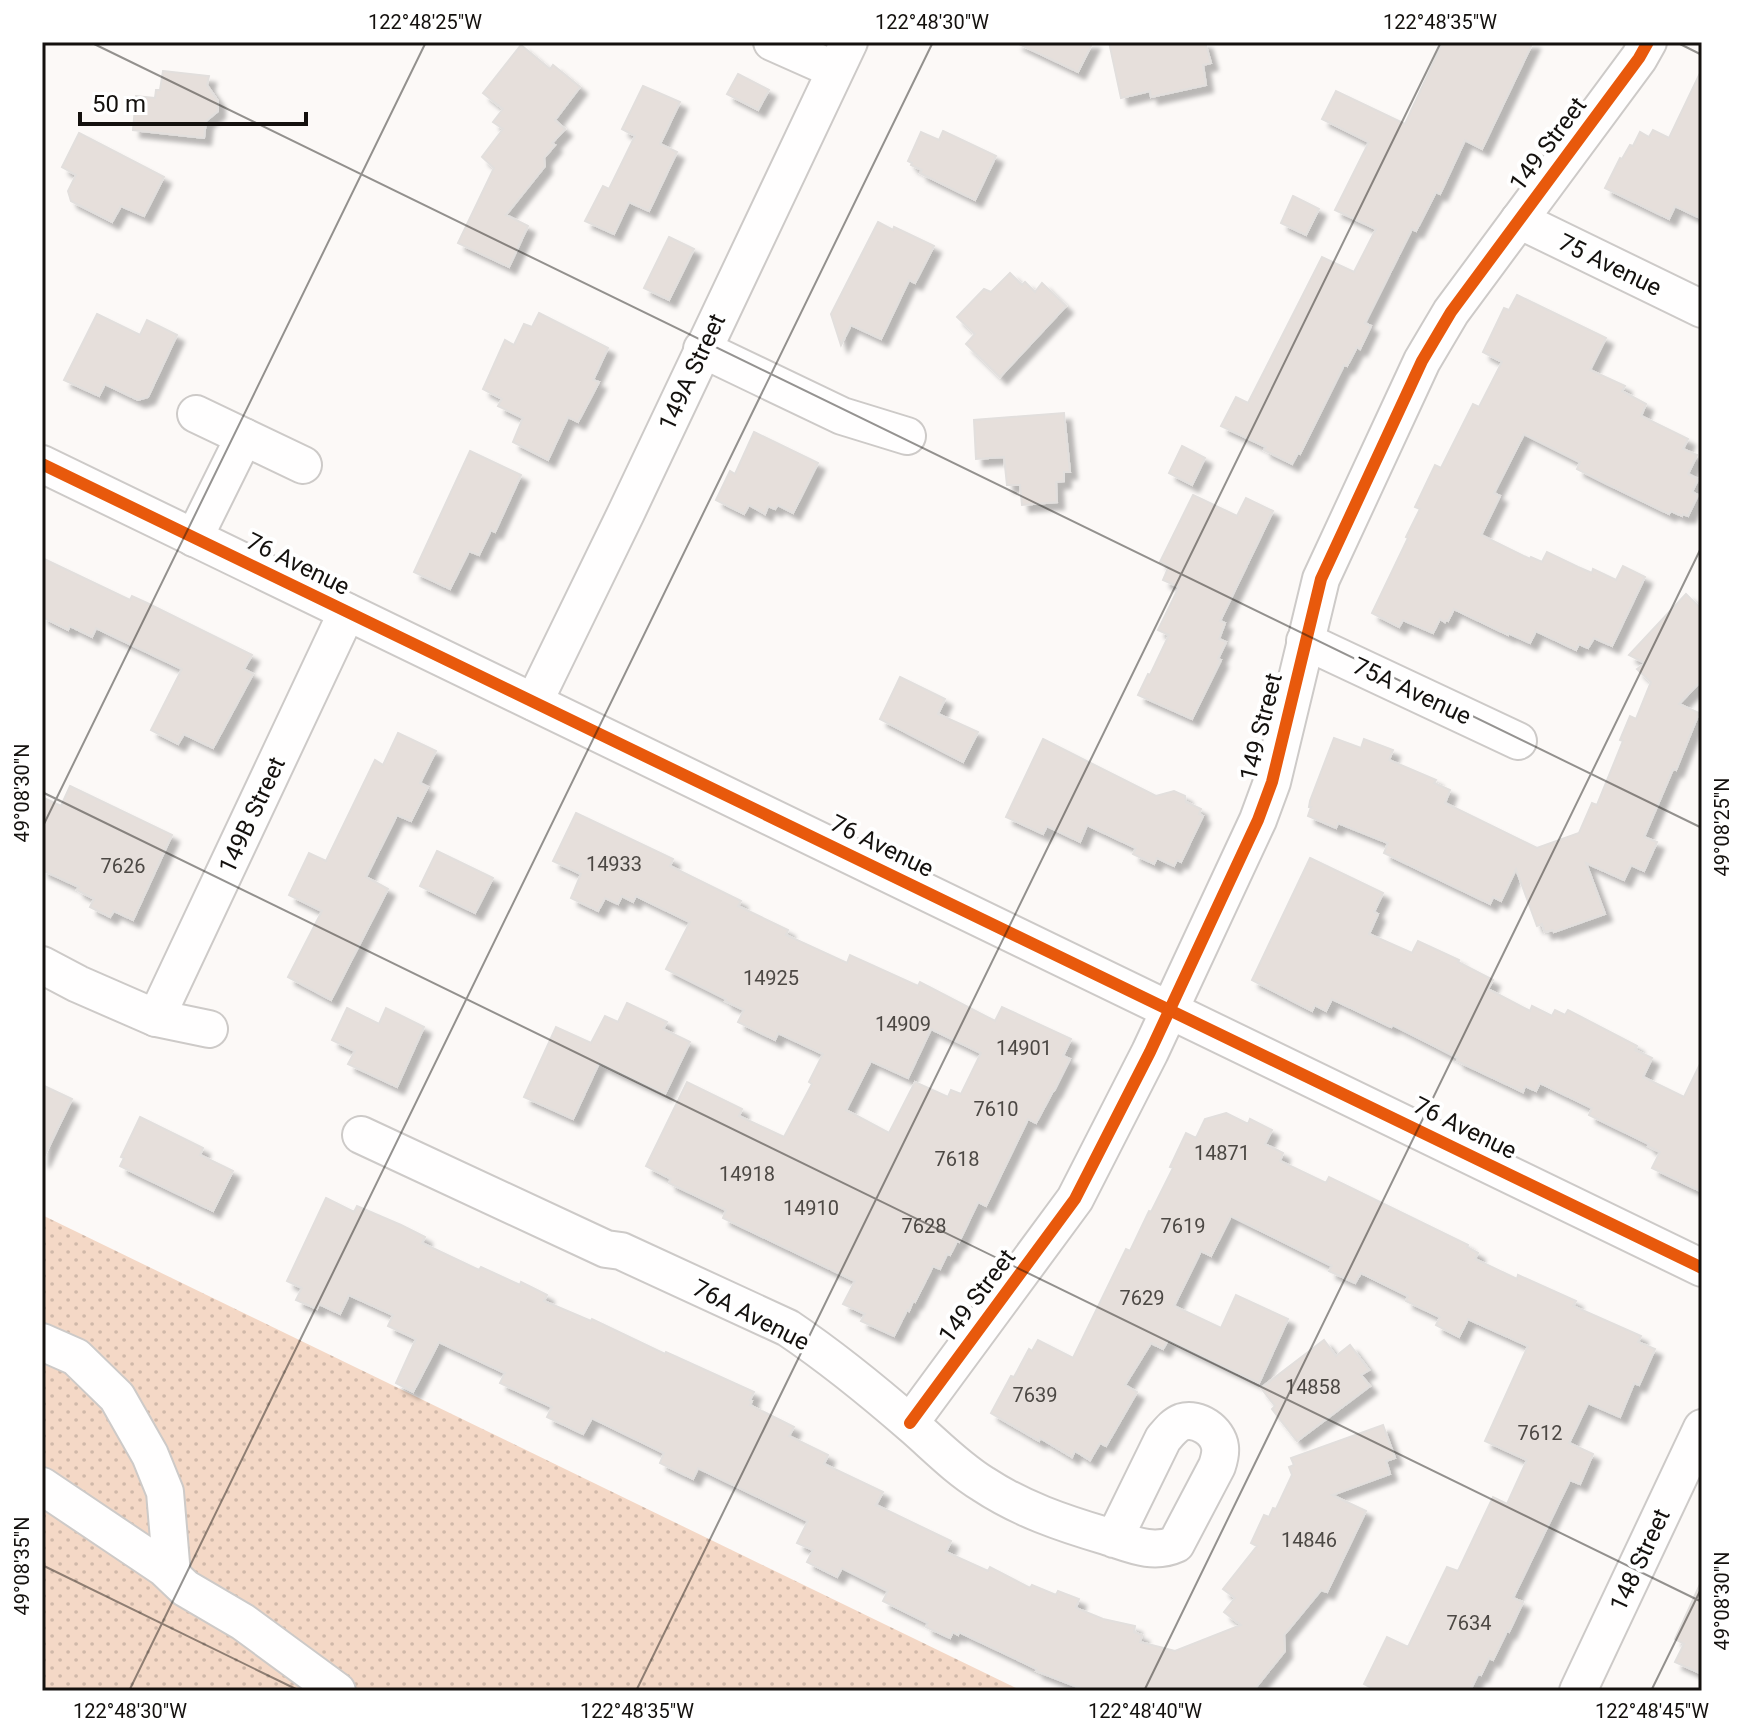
<svg xmlns="http://www.w3.org/2000/svg" width="1744" height="1733" font-family="Roboto,sans-serif">
	<style>
		.grass { fill: url(#grass-dots) }
		.building { fill: #e6dfdb; stroke: #e2dfdd; stroke-width: 2; fill-rule: evenodd; filter: url(#shadow) }
		.lines { fill: none; stroke-linecap: round; stroke-linejoin: round }
		.minor-casing { stroke: #cdcac8; stroke-width: 40 }
		.minor { stroke: #fffefe; stroke-width: 36 }
		.cycleway-casing { stroke: #fff; stroke-width: 17 }
		.cycleway { stroke: #e8590c; stroke-width: 12 }
		.ticks { fill: none; stroke: #14110e; stroke-width: 2; stroke-opacity: 0.45 }
		.labels { text-anchor: middle; dominant-baseline: central; stroke-width: 8; stroke-linejoin: round; paint-order: stroke }
		.number-label { font-size: 20px; fill: #4c4844 }
		.street-label { font-size: 24px; fill: #14110e; stroke: #fff }
		.neatline { fill: none; stroke: #14110e; stroke-width: 3 }
		.ticks-label { font-size: 20px; text-anchor: middle; fill: #14110e }
	</style>
	<defs>
		<pattern id="grass-dots" width="8" height="8" patternUnits="userSpaceOnUse" patternTransform="scale(2)"><rect width="8" height="8" fill="#f4d8c6"/><path d="M2 2h.1M6 6h.1" fill="none" stroke="#d0b8a9" stroke-width="1.8" stroke-linecap="round"/></pattern>
		<filter id="shadow"><feDropShadow dx="7" dy="7" stdDeviation="2" flood-color="#0004"/></filter>
	</defs>
	<rect width="100%" height="100%" fill="#fcf9f7"/>
	<polygon class="grass" points="42,1215 1022,1691 42,1691"/>
	<g class="building">
		<polygon points="1015,42 1093,42 1078,72"/>
		<polygon points="1109,42 1205,42 1211,63 1203,65 1206,85 1151,97 1150,91 1121,98"/>
		<polygon points="1443,42 1533,42 1482,149 1465,140 1440,194 1436,192 1416,231 1412,229 1365,323 1371,326 1360,349 1357,347 1347,366 1344,365 1300,454 1298,453 1292,464 1264,450 1266,447 1221,426 1236,397 1248,403 1322,257 1354,272 1376,229 1335,210 1369,142 1322,119 1336,91 1405,124"/>
		<polygon points="521,45 550,69 553,65 580,87 555,120 565,129 552,143 555,145 544,158 545,166 506,215 528,226 509,267 458,243 494,168 482,157 503,129 493,122 503,109 483,93"/>
		<polygon points="1702,69 1702,219 1675,206 1669,219 1605,188 1620,158 1622,159 1630,145 1633,146 1640,132 1649,137 1653,130 1669,138"/>
		<polygon points="163,71 209,76 207,85 218,101 218,111 206,121 204,138 133,130 136,96 155,98 156,90 160,90"/>
		<polygon points="738,74 769,90 758,110 727,94"/>
		<polygon points="643,86 680,102 660,144 677,152 649,211 629,202 614,234 585,221 603,186 609,189 635,136 622,129"/>
		<polygon points="943,131 996,156 975,200 920,173 922,170 911,165 912,163 908,161 921,132 939,140"/>
		<polygon points="79,133 164,177 144,216 121,206 112,222 71,201 68,191 76,175 62,167"/>
		<polygon points="1293,196 1319,209 1306,235 1281,223"/>
		<polygon points="878,222 893,230 894,227 934,246 915,283 909,280 881,339 851,325 841,345 831,314"/>
		<polygon points="669,237 694,249 669,300 644,288"/>
		<polygon points="1010,273 1022,285 1025,282 1035,292 1042,283 1066,306 1000,377 966,344 975,334 957,317 984,289 991,292"/>
		<polygon points="1517,295 1606,338 1590,370 1625,386 1622,391 1646,404 1641,416 1688,439 1683,449 1697,455 1688,474 1698,479 1692,492 1698,495 1688,516 1683,514 1682,516 1671,511 1669,514 1607,484 1577,469 1580,462 1524,434 1494,493 1500,496 1481,535 1530,559 1531,557 1542,562 1547,552 1578,567 1592,573 1593,569 1616,580 1623,566 1645,577 1612,646 1594,638 1588,648 1579,644 1576,650 1536,631 1530,643 1508,633 1508,635 1454,609 1448,621 1446,620 1445,622 1440,619 1433,633 1403,620 1399,627 1372,613 1408,538 1406,537 1420,509 1415,507 1435,465 1441,468 1473,404 1479,407 1502,362 1483,352 1504,308 1509,310"/>
		<polygon points="539,313 608,348 593,380 599,382 578,422 568,417 548,460 513,442 523,418 498,406 502,399 483,389 505,340 514,345 524,324 532,327"/>
		<polygon points="97,314 140,335 147,320 177,335 148,397 138,400 105,384 99,396 64,380"/>
		<polygon points="1064,413 1070,472 1064,472 1064,481 1056,482 1057,502 1022,505 1020,485 1007,485 1004,457 976,459 974,420"/>
		<polygon points="754,432 818,463 793,513 778,505 775,509 768,506 765,514 749,505 744,514 716,500 730,471 735,474"/>
		<polygon points="1182,446 1205,458 1192,485 1169,473"/>
		<polygon points="470,451 521,475 495,532 491,530 479,555 469,551 450,589 414,572"/>
		<polygon points="1193,495 1237,516 1246,498 1273,511 1220,621 1225,623 1219,639 1226,642 1218,659 1221,660 1192,719 1138,695 1148,674 1150,675 1169,635 1158,630 1179,587 1163,580 1169,566 1160,562"/>
		<polygon points="42,558 130,600 132,596 147,603 252,655 244,669 253,674 213,748 184,734 178,744 151,730 182,669 96,628 92,637 70,626 68,630 42,617"/>
		<polygon points="1686,594 1702,610 1702,680 1679,704 1699,713 1676,770 1673,769 1644,837 1657,842 1644,871 1631,865 1624,880 1586,863 1605,914 1554,932 1553,930 1545,932 1542,924 1537,926 1516,869 1501,901 1493,897 1490,904 1384,853 1388,843 1338,823 1336,828 1308,816 1311,807 1309,807 1310,801 1334,738 1361,748 1364,739 1393,750 1389,760 1436,780 1434,783 1450,790 1445,803 1537,848 1579,833 1592,803 1597,805 1623,741 1620,740 1630,716 1636,719 1651,682 1637,669 1645,663 1629,655"/>
		<polygon points="900,677 945,699 938,714 978,732 963,762 880,719"/>
		<polygon points="398,733 436,751 420,783 428,787 411,821 397,815 366,877 388,889 331,1000 288,977 322,911 289,895 309,853 326,861 375,760 383,765"/>
		<polygon points="1043,739 1156,796 1174,791 1185,796 1186,802 1201,809 1199,814 1203,816 1181,862 1177,860 1174,866 1157,858 1154,864 1133,854 1136,848 1087,825 1080,842 1047,826 1043,834 1006,817"/>
		<polygon points="70,786 172,835 133,920 114,911 110,917 90,907 94,899 77,890 79,887 42,870 42,797 61,806"/>
		<path d="M 576,813 L 673,859 L 670,866 L 741,901 L 738,906 L 788,930 L 786,935 L 847,963 L 850,955 L 918,986 L 920,982 L 995,1021 L 1002,1007 L 1071,1039 L 1063,1056 L 1070,1059 L 1054,1091 L 1053,1091 L 1036,1123 L 1028,1119 L 986,1206 L 978,1202 L 959,1242 L 957,1241 L 950,1255 L 947,1254 L 940,1269 L 933,1266 L 915,1302 L 913,1301 L 909,1311 L 907,1310 L 894,1336 L 861,1321 L 865,1314 L 843,1304 L 855,1281 L 723,1218 L 726,1210 L 669,1183 L 671,1179 L 646,1166 L 687,1082 L 742,1109 L 739,1116 L 784,1137 L 812,1084 L 809,1082 L 823,1054 L 778,1033 L 775,1040 L 738,1022 L 744,1010 L 725,1001 L 726,999 L 666,969 L 690,922 L 636,896 L 633,902 L 622,896 L 618,904 L 605,898 L 598,911 L 571,898 L 581,874 L 553,861 ZM 931,1029 L 981,1053 L 961,1094 L 951,1090 L 948,1097 L 915,1082 L 889,1133 L 846,1110 L 871,1061 L 908,1078 Z"/>
		<polygon points="437,851 493,878 475,913 420,886"/>
		<polygon points="1310,858 1383,893 1374,912 1378,914 1369,934 1412,953 1418,941 1459,960 1458,962 1493,980 1488,989 1530,1011 1532,1006 1552,1016 1555,1010 1565,1015 1568,1010 1637,1046 1635,1050 1652,1058 1643,1077 1684,1097 1702,1060 1702,1192 1652,1168 1660,1152 1648,1146 1649,1144 1589,1115 1592,1108 1540,1083 1536,1091 1525,1086 1523,1092 1457,1061 1458,1058 1393,1025 1391,1027 1332,999 1326,1011 1315,1005 1312,1011 1252,980"/>
		<polygon points="627,1003 667,1022 663,1029 690,1042 665,1094 599,1063 573,1119 524,1097 556,1027 591,1043 605,1016 618,1022"/>
		<polygon points="347,1008 379,1024 386,1008 424,1027 397,1087 348,1064 355,1051 332,1040"/>
		<polygon points="42,1085 72,1099 42,1161"/>
		<polygon points="1226,1113 1248,1124 1250,1119 1272,1130 1265,1144 1283,1153 1280,1161 1326,1183 1329,1177 1468,1245 1467,1247 1478,1253 1475,1259 1517,1279 1518,1275 1576,1301 1573,1306 1641,1336 1638,1342 1655,1349 1639,1385 1634,1383 1620,1417 1588,1403 1569,1443 1593,1454 1580,1484 1570,1480 1513,1598 1523,1602 1509,1632 1507,1631 1493,1660 1489,1658 1481,1675 1478,1674 1470,1691 1378,1691 1364,1684 1387,1637 1408,1647 1447,1567 1458,1571 1493,1497 1507,1504 1527,1460 1485,1441 1528,1346 1468,1319 1459,1337 1436,1325 1440,1317 1406,1301 1408,1296 1361,1273 1355,1283 1329,1271 1332,1266 1231,1216 1211,1256 1201,1251 1174,1306 1221,1328 1236,1295 1288,1319 1259,1383 1168,1340 1163,1349 1151,1343 1125,1385 1137,1392 1106,1446 1100,1443 1090,1460 1075,1451 1072,1457 1040,1438 1039,1441 991,1413 1011,1376 1014,1377 1029,1349 1032,1351 1038,1340 1073,1358 1126,1249 1130,1251 1149,1211 1151,1212 1173,1168 1170,1167 1186,1133 1196,1138 1205,1119"/>
		<polygon points="140,1117 203,1148 200,1155 233,1171 213,1211 120,1166 124,1158 121,1157"/>
		<polygon points="326,1198 354,1212 357,1206 401,1225 425,1237 422,1243 479,1270 481,1267 520,1285 521,1282 547,1295 544,1301 591,1321 592,1319 665,1354 666,1352 754,1392 750,1400 752,1401 750,1405 794,1427 789,1436 828,1455 824,1464 883,1492 876,1505 951,1541 946,1552 988,1571 990,1567 1030,1588 1032,1585 1056,1595 1058,1591 1079,1599 1076,1608 1103,1619 1135,1626 1134,1632 1142,1635 1140,1642 1175,1651 1241,1625 1224,1612 1235,1598 1223,1589 1257,1546 1251,1543 1264,1515 1269,1517 1273,1508 1276,1509 1292,1475 1289,1467 1294,1465 1291,1458 1383,1425 1395,1458 1386,1461 1390,1474 1332,1495 1366,1511 1327,1592 1321,1590 1284,1635 1285,1651 1253,1691 1088,1691 1036,1671 1037,1669 959,1632 958,1635 953,1632 950,1638 926,1627 928,1623 883,1601 888,1591 842,1568 837,1577 807,1562 813,1550 797,1543 808,1521 698,1468 693,1479 660,1463 664,1453 592,1418 583,1434 547,1417 552,1407 500,1383 505,1373 439,1342 413,1392 396,1383 416,1339 388,1326 393,1315 349,1295 340,1314 319,1304 317,1309 296,1300 302,1288 287,1281"/>
		<polygon points="1324,1340 1336,1356 1350,1345 1369,1370 1361,1375 1370,1386 1297,1441 1272,1409 1275,1406 1261,1388"/>
		<polygon points="1702,1580 1702,1674 1675,1662 1684,1644 1675,1639"/>
	</g>
	<g class="lines">
		<defs>
			<g id="minor">
				<polyline points="772,42 835,70"/>
				<polyline points="1519,220 1702,309"/>
				<polyline points="702,349 842,416 907,436"/>
				<polyline points="196,414 303,465"/>
				<polyline points="42,464 1702,1268"/>
				<polyline points="194,538 244,437"/>
				<polyline points="1305,641 1518,741"/>
				<polyline points="534,702 626,513 849,42"/>
				<polyline points="42,965 78,984 156,1018 209,1029"/>
				<polyline points="156,1018 347,612"/>
				<path d="M 361,1135 L 606,1249 L 621,1251 L 788,1328 C 831,1357 874,1392 913,1426 C 936,1446 957,1468 983,1484 C 1021,1509 1062,1523 1106,1536 C 1129,1543 1152,1555 1176,1544 L 1217,1466 C 1219,1460 1221,1454 1220,1447 C 1218,1431 1198,1417 1182,1422 C 1174,1425 1169,1432 1163,1439 L 1114,1539"/>
				<polyline points="42,1342 76,1357 117,1397 150,1455 165,1492 172,1575"/>
				<polyline points="910,1423 1075,1199 1150,1052 1258,820 1272,782 1321,579 1422,361 1451,312 1639,58 1648,42"/>
				<polyline points="42,1486 164,1568 185,1588 243,1622 337,1691"/>
				<polyline points="1578,1691 1702,1428"/>
			</g>
		</defs>
		<use href="#minor" class="minor-casing"/>
		<use href="#minor" class="minor"/>
		<defs>
			<g id="cycleway">
				<polyline points="42,464 1702,1268"/>
				<polyline points="910,1423 1075,1199 1150,1052 1258,820 1272,782 1321,579 1422,361 1451,312 1639,58 1648,42"/>
			</g>
		</defs>
		<use href="#cycleway" class="cycleway-casing"/>
		<use href="#cycleway" class="cycleway"/>
	</g>
	<path class="ticks" d="M 90,42 L 1702,828M 1676,42 L 1702,55M 42,792 L 1702,1602M 42,828 L 426,42M 42,1565 L 300,1691M 129,1691 L 933,42M 636,1691 L 1441,42M 1144,1691 L 1702,546M 1651,1691 L 1702,1587"/>
	<g class="labels">
		<g class="number-label">
			<text x="614" y="864">14933</text>
			<text x="123" y="866">7626</text>
			<text x="771" y="978">14925</text>
			<text x="903" y="1024">14909</text>
			<text x="1024" y="1048">14901</text>
			<text x="996" y="1109">7610</text>
			<text x="1222" y="1153">14871</text>
			<text x="957" y="1159">7618</text>
			<text x="747" y="1174">14918</text>
			<text x="811" y="1208">14910</text>
			<text x="924" y="1226">7628</text>
			<text x="1183" y="1226">7619</text>
			<text x="1142" y="1298">7629</text>
			<text x="1313" y="1387">14858</text>
			<text x="1035" y="1395">7639</text>
			<text x="1540" y="1433">7612</text>
			<text x="1309" y="1540">14846</text>
			<text x="1469" y="1623">7634</text>
		</g>
		<g class="street-label">
			<text transform="translate(1548 144) rotate(-53)">149 Street</text>
			<text transform="translate(1610 265) rotate(26)">75 Avenue</text>
			<text transform="translate(692 372) rotate(-65)">149A Street</text>
			<text transform="translate(298 564) rotate(26)">76 Avenue</text>
			<text transform="translate(1412 691) rotate(25)">75A Avenue</text>
			<text transform="translate(1261 727) rotate(-76)">149 Street</text>
			<text transform="translate(252 815) rotate(-65)">149B Street</text>
			<text transform="translate(882 846) rotate(26)">76 Avenue</text>
			<text transform="translate(1465 1128) rotate(26)">76 Avenue</text>
			<text transform="translate(977 1296) rotate(-53)">149 Street</text>
			<text transform="translate(751 1315) rotate(27)">76A Avenue</text>
			<text transform="translate(1640 1560) rotate(-65)">148 Street</text>
		</g>
	</g>
	<rect width="1744" height="1733" fill="none" stroke="#ffffff" stroke-width="88"/>
	<path d="M80 112v12h226v-12" fill="none" stroke="#14110e" stroke-width="4"/>
	<text x="92" y="112" font-size="24" fill="#14110e" stroke="#ffffff" stroke-width="6" paint-order="stroke">50 m</text>
	<rect x="44" y="44" width="1656" height="1645" class="neatline"/>
	<g class="ticks-label">
		<text x="425" y="29">122°48'25"W</text>
		<text x="932" y="29">122°48'30"W</text>
		<text x="1440" y="29">122°48'35"W</text>
		<text transform="translate(22 793) rotate(-90)" y="7">49°08'30"N</text>
		<text transform="translate(1722 827) rotate(-90)" y="7">49°08'25"N</text>
		<text transform="translate(22 1566) rotate(-90)" y="7">49°08'35"N</text>
		<text transform="translate(1722 1601) rotate(-90)" y="7">49°08'30"N</text>
		<text x="130" y="1718">122°48'30"W</text>
		<text x="637" y="1718">122°48'35"W</text>
		<text x="1145" y="1718">122°48'40"W</text>
		<text x="1652" y="1718">122°48'45"W</text>
	</g>
</svg>
